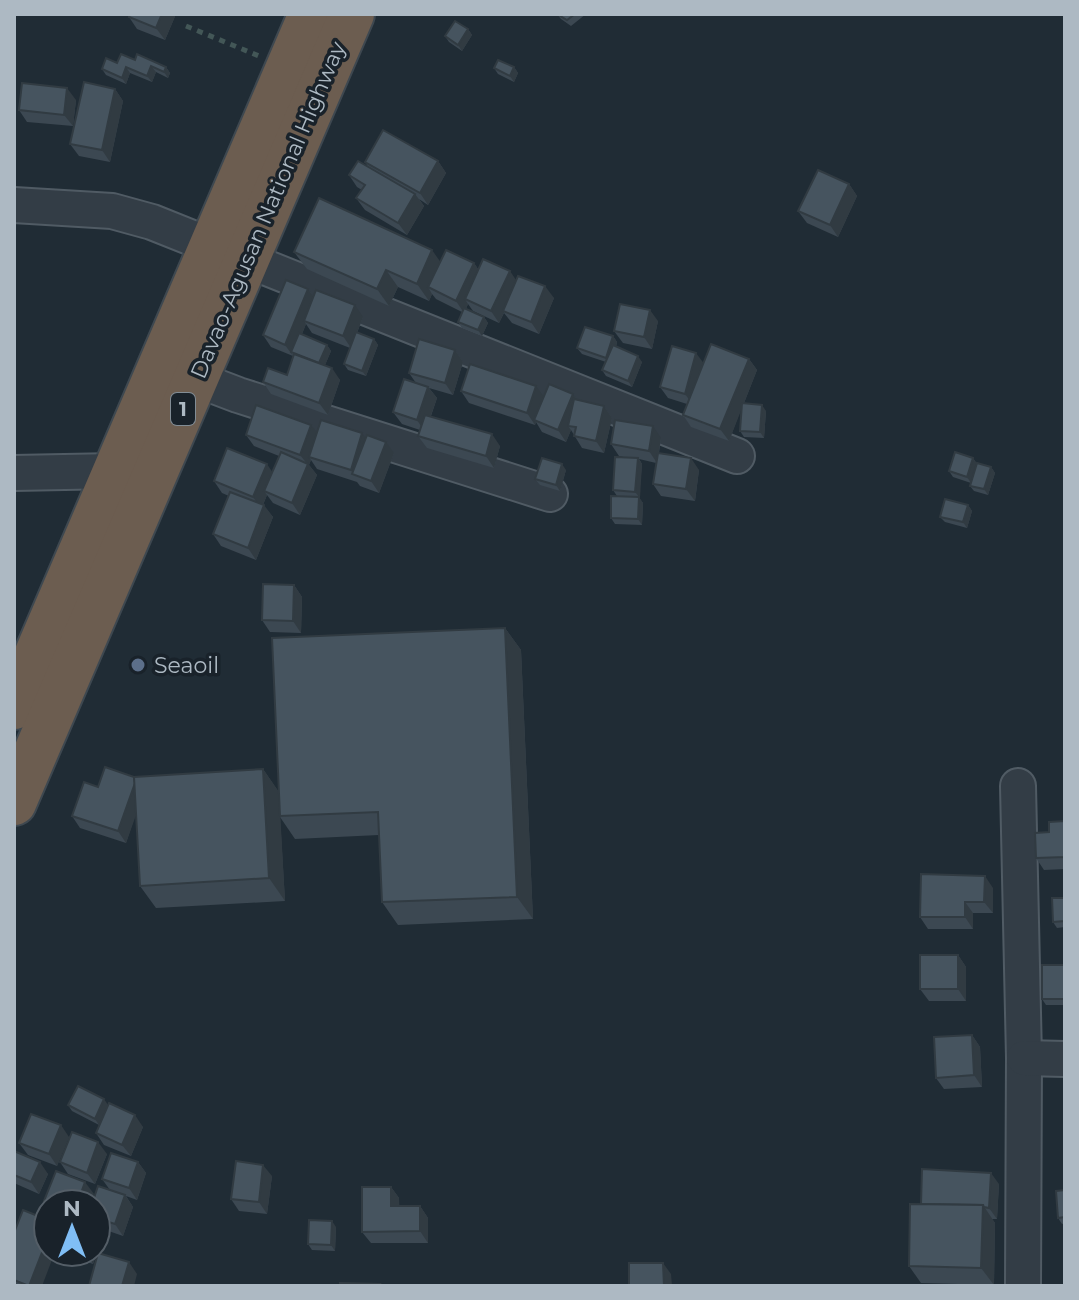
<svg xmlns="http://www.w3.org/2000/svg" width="1079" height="1300" font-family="Montserrat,sans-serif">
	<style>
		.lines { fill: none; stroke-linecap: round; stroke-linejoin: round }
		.minor-casing { stroke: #505b64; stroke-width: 38 }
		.highway-casing { stroke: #3e4850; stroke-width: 48 }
		.path { stroke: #435757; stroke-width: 5; stroke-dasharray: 6 6; stroke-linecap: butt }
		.minor { stroke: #333d46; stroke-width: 34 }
		.highway { stroke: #6c5d50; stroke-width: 44 }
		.wall { fill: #3c4852 }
		.shaded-wall { fill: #313b42 }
		.building { fill: #46545f; stroke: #313b42; stroke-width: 2 }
		.service-dot { fill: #5c6f8a; stroke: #19222a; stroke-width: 3 }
		.labels { text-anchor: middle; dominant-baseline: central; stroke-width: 7; stroke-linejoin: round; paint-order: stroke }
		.shield { fill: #19222a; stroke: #818c95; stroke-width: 2 }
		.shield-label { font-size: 20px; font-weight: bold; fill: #adb9c3 }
		.street-label { font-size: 22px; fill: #adb9c3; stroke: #19222a }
		.poi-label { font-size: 22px; fill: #adb9c3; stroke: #19222a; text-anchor: start }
	</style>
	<rect width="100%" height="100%" fill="#202c35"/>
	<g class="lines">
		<defs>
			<g id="minor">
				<polyline points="14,205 112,211 152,222 737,456"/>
				<polyline points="196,379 238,395 550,494"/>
				<polyline points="14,473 115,471 136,480"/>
				<polyline points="1018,786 1024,1058 1023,1286"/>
				<polyline points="1024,1058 1065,1059"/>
			</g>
			<g id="highway">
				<polyline points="14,707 311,14"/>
				<polyline points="14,803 352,14"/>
			</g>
		</defs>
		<use href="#minor" class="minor-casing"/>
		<use href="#highway" class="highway-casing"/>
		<polyline class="path" points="186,26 259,56"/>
		<use href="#minor" class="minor"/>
		<use href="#highway" class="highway"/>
	</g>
	<g class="wall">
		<polygon points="130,14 176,14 165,40 137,29 129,17"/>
		<polygon points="557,14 586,14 571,26 561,19"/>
		<polygon points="468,29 472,35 462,51 449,42 445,36"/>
		<polygon points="135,60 166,67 170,73 168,78 156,72 152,82 130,73 126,84 106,75 102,69 117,63"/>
		<polygon points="514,67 518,73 514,82 498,74 494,68"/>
		<polygon points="115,89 123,101 110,162 79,156 70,144"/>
		<polygon points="76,100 73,126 27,122 19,110"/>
		<polygon points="438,161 446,173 428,205 419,199 424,206 407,235 365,210 356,198 362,190 357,187 349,175 368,167 365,162"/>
		<polygon points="849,184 857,196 838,237 807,223 798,211"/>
		<polygon points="294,252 474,263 478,269 516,280 554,298 539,334 512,323 504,313 499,323 473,311 468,304 466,309 484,317 488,323 482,336 462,328 458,322 462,312 436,299 432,294 429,301 398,287 389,306 307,269"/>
		<polygon points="308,289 313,296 363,317 357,333 374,339 378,345 366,376 348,370 344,364 350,348 312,333 306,324 302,334 327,345 331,351 325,365 340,380 328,415 271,394 263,382 287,375 293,356 271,347 263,335"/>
		<polygon points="658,321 652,349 623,343 614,331"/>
		<polygon points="613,336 617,342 616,347 642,362 632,387 606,376 602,370 606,362 582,354 577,348"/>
		<polygon points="455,350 463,362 453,395 429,388 437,398 431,416 500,446 494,468 427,448 418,436 420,430 402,424 393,412 416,383 409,373"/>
		<polygon points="749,359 757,370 744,403 766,411 764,438 744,437 740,431 741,409 729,441 691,427 683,415 687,404 668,398 660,387 703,363"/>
		<polygon points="461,391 544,397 573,394 577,400 604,406 612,418 604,453 582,448 571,430 566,442 542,432 536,422 535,425 469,403"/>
		<polygon points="317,432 366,438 394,453 379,493 360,486 357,482 317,469 311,460 309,465 317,475 300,515 273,503 267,495 263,505 273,517 256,560 221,546 213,534 229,496 222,493 214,481 272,472 279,456 254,446 246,435"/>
		<polygon points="661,438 659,453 699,470 695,501 661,496 653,484 656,463 639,459 642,464 639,498 643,503 642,525 615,524 611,518 617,496 613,490 628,458 619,456 611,444"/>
		<polygon points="973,458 977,464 991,467 995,473 988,495 974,491 970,486 971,483 953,477 949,471"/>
		<polygon points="566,470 560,491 540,485 535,479"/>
		<polygon points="968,505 972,511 967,528 945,522 940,517"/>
		<polygon points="294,585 302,597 301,633 270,632 262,620"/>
		<polygon points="505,628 521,650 533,919 398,925 382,902 379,835 295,839 280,817 285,901 156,908 140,886 136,813 126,843 80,828 72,816 98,787 134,777 263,769 278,791"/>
		<polygon points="1065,821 1065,869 1044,870 1036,858 1049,832"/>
		<polygon points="993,888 993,913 973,913 973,929 928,929 920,917"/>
		<polygon points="1065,898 1065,927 1057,928 1053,922"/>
		<polygon points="958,955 966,967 966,1001 929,1001 920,989"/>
		<polygon points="1065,965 1065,1005 1046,1005 1042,999"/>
		<polygon points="972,1035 980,1047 982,1087 944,1089 936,1078"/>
		<polygon points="68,1105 108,1105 143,1127 131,1156 104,1145 96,1133 106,1110 99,1125 72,1111"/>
		<polygon points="69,1137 57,1166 28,1155 19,1143"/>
		<polygon points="14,1151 48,1174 39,1194 14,1183"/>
		<polygon points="107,1154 95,1184 68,1174 60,1162"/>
		<polygon points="138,1162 146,1173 137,1200 126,1196 133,1207 123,1236 97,1227 96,1204 110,1190 102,1179"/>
		<polygon points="272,1176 267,1214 239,1211 231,1199"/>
		<polygon points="999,1184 997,1219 992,1219 995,1223 994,1285 921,1283 909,1266 921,1204"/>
		<polygon points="391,1187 399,1198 399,1206 420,1206 428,1218 428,1243 371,1243 362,1232"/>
		<polygon points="1065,1190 1065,1223 1062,1224 1058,1218"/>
		<polygon points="336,1227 335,1251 312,1250 308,1244"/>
		<polygon points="14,1233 42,1286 14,1286"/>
		<polygon points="101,1242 93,1264 64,1254 62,1252 96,1252"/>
	</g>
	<g class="shaded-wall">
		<polygon points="162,14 176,14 165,40 156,28"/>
		<polygon points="468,29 472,35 462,51 458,45"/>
		<polygon points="151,66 156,72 152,82 147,76"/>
		<polygon points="126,67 130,73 126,84 122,78"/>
		<polygon points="166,67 170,73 168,78 164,72"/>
		<polygon points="514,67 518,73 514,82 510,76"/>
		<polygon points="67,88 76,100 73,126 64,115"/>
		<polygon points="115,89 123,101 110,162 102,150"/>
		<polygon points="438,161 446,173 428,205 420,193"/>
		<polygon points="849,184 857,196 838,237 830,225"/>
		<polygon points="415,194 424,206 407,235 398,223"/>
		<polygon points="432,250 444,267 428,287 432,294 429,301 417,284"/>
		<polygon points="474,263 482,275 465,299 468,304 464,313 456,301"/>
		<polygon points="386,270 398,287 389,306 377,289"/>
		<polygon points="510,271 518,283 499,323 491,311"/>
		<polygon points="545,286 554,298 539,334 531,322"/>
		<polygon points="308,289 316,300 304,321 306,324 294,353 291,352 293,356 285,345"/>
		<polygon points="355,305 363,317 351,348 343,336"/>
		<polygon points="650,310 658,321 652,349 644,337"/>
		<polygon points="484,317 488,323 482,336 478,330"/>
		<polygon points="613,336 617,342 610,364 606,358"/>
		<polygon points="374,339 378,345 366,376 362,371"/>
		<polygon points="327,345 331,351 323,370 319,364"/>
		<polygon points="455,350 463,362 453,395 445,383"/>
		<polygon points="696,353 705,365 693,405 685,394"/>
		<polygon points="638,356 642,362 632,387 628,381"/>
		<polygon points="749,359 757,370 729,441 720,429"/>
		<polygon points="332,368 340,380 328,415 319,403"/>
		<polygon points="536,386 544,397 534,420 536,422 535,425 527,413"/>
		<polygon points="428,387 437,398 425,432 417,420"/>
		<polygon points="573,394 581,405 568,426 571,430 566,442 558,430"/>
		<polygon points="762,405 766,411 764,438 760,432"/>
		<polygon points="604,406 612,418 604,453 596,441"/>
		<polygon points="311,425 320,436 309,457 311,460 309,465 317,475 300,515 292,503 308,465 300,455"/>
		<polygon points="653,426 661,438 657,463 649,451"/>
		<polygon points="362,433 371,445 354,475 351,470"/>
		<polygon points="492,434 500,446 494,468 486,456"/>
		<polygon points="386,442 394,453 379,493 371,481"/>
		<polygon points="638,458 642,464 640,498 635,492"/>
		<polygon points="691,458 699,470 695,501 686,489"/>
		<polygon points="973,458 977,464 971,483 967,477"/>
		<polygon points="267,464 275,476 264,491 267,495 261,509 253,497"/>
		<polygon points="562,464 566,470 560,491 556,485"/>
		<polygon points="991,467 995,473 988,495 984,489"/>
		<polygon points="639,497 643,503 642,525 638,519"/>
		<polygon points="264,505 273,517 256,560 248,548"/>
		<polygon points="968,505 972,511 967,528 963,522"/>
		<polygon points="294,585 302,597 301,633 293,621"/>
		<polygon points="505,628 521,650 533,919 517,897"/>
		<polygon points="263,769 279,792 285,901 269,878"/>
		<polygon points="136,778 145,790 126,843 118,831"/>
		<polygon points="985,876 993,888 993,913 984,902"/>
		<polygon points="965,902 973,913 973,929 965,917"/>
		<polygon points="958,955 966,967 966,1001 958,989"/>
		<polygon points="972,1035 980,1047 982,1087 974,1075"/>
		<polygon points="104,1099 108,1105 99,1125 95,1119"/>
		<polygon points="135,1115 143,1127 131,1156 122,1145"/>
		<polygon points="61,1125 69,1137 57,1166 49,1154"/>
		<polygon points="98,1142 107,1154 95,1184 87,1173"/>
		<polygon points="40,1162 48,1174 39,1194 31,1182"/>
		<polygon points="138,1162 146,1173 137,1200 129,1188"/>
		<polygon points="263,1165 272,1176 267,1214 259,1202"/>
		<polygon points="991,1173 999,1184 997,1219 989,1208"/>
		<polygon points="85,1182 94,1194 90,1204 77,1204"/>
		<polygon points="391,1187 399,1198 400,1218 391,1206"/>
		<polygon points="125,1195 133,1207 123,1236 115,1224"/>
		<polygon points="983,1205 995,1223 994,1285 981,1268"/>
		<polygon points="420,1206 428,1218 428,1243 420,1231"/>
		<polygon points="332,1221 336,1227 335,1251 331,1245"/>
		<polygon points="96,1236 101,1242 93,1264 89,1258 91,1252 96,1252"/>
		<polygon points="48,1237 48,1252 55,1252 42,1286 29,1286"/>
		<polygon points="129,1262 137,1274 134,1286 122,1286"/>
		<polygon points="663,1263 671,1274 672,1286 664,1286"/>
	</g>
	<g class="building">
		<polygon points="130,14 162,14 156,28 129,17"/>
		<polygon points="557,14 575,14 567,20"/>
		<polygon points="455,21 468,29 458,45 445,36"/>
		<polygon points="121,54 135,60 137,54 166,67 164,72 151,66 147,76 126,67 122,78 102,69 106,58 117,63"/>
		<polygon points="498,60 514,67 510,76 494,68"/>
		<polygon points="84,82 115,89 102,150 70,144"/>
		<polygon points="22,83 67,88 64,115 19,110"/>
		<polygon points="383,130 438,161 420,193 365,162"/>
		<polygon points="358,161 415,194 398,223 356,198 365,185 349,175"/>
		<polygon points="818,170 849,184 830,225 798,211"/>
		<polygon points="319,198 432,250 417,284 386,270 377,289 294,252"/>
		<polygon points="446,250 474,263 456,301 428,287"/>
		<polygon points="483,259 510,271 491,311 465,299"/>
		<polygon points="518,276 545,286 531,322 503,311"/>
		<polygon points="286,280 308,289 285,345 263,335"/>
		<polygon points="316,290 355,305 343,336 304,321"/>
		<polygon points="620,304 650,310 644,337 614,331"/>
		<polygon points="464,308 484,317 478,330 458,322"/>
		<polygon points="585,327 613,336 606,358 577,348"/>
		<polygon points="356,332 374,339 362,371 344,364"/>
		<polygon points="299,333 327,345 319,363 291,352"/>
		<polygon points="419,339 455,350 445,383 409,373"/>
		<polygon points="711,344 749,359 720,429 683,415"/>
		<polygon points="613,345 638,356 628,381 602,370"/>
		<polygon points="672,346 696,353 685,394 660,387"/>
		<polygon points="294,354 332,368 319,403 263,382 268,368 287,375"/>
		<polygon points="470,364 536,386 527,413 461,391"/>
		<polygon points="404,379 428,387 417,420 393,412"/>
		<polygon points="549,384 573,394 558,430 534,420"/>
		<polygon points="574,399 604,406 596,441 574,436 576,427 568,426"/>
		<polygon points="742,403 762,405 760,432 740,431"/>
		<polygon points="256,405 311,425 300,455 246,435"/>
		<polygon points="425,415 492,434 486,456 418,436"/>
		<polygon points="321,420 362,433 351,470 309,457"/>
		<polygon points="615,420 653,426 649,451 611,444"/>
		<polygon points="367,435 386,442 371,481 352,474"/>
		<polygon points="227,448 267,464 253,497 214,481"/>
		<polygon points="281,452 308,464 292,503 264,491"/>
		<polygon points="955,452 973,458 967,477 949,471"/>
		<polygon points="658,453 691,458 686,489 653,484"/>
		<polygon points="615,457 638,458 635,492 613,490"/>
		<polygon points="542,458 562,464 556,485 535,479"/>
		<polygon points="977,463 991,467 984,489 970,486"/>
		<polygon points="230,492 264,505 248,548 213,534"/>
		<polygon points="611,496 639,497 638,519 611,518"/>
		<polygon points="945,499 968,505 963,522 940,517"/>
		<polygon points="263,584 294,585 293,621 262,620"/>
		<polygon points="505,628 517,897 382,902 378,812 280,816 272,638"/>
		<polygon points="105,767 134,777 135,783 118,831 72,816 84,782 98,787"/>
		<polygon points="263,769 269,878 140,886 134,777"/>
		<polygon points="1065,821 1065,857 1036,858 1035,833 1049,832 1049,822"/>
		<polygon points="921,874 985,876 984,902 965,902 965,917 920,917"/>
		<polygon points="1052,898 1065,898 1065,921 1053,922"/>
		<rect x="920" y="955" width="38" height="34"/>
		<rect x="1042" y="965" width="23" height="34"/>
		<polygon points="972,1035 974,1075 936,1078 934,1037"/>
		<polygon points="78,1086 104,1099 95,1119 68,1105"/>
		<polygon points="109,1103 135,1115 122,1145 96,1133"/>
		<polygon points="31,1114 61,1125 49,1154 19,1143"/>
		<polygon points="72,1132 98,1142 87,1173 60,1162"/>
		<polygon points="14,1151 40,1162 31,1182 14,1175"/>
		<polygon points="111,1153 138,1162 129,1188 102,1179"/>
		<polygon points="236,1161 263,1165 259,1202 231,1199"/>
		<polygon points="922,1169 991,1173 989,1208 984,1207 983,1205 921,1204"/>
		<polygon points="56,1171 85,1182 77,1204 51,1204 44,1201"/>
		<polygon points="98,1186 125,1195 115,1224 96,1218 96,1204 92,1204"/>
		<polygon points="362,1187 391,1187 391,1206 420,1206 420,1231 362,1232"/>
		<polygon points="1065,1190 1065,1217 1058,1218 1056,1191"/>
		<polygon points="910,1204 983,1205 981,1268 909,1266"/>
		<polygon points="23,1210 48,1220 48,1237 29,1286 14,1280 14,1233"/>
		<polygon points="309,1220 332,1221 331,1245 308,1244"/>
		<polygon points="71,1252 91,1252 89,1258"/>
		<polygon points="98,1253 129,1262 122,1286 89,1286"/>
		<polygon points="629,1263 663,1263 664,1286 629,1286"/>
		<polygon points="340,1283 380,1284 379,1286 340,1286"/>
	</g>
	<circle class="service-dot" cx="138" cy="665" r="8"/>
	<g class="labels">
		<rect class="shield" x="171" y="393" width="24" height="32" rx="6"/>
		<g class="shield-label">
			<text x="183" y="409">1</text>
		</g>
		<g class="street-label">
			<text transform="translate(268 210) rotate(-67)">Davao-Agusan National Highway</text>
		</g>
		<g class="poi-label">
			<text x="154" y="665">Seaoil</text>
		</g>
	</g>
	<rect width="1079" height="1300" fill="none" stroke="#adb9c3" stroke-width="32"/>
	<g transform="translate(72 1228)"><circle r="38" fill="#19222a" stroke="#545e67" stroke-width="2"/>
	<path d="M0-6L14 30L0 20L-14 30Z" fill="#80bef5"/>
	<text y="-12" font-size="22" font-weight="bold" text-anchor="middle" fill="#adb9c3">N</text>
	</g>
</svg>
